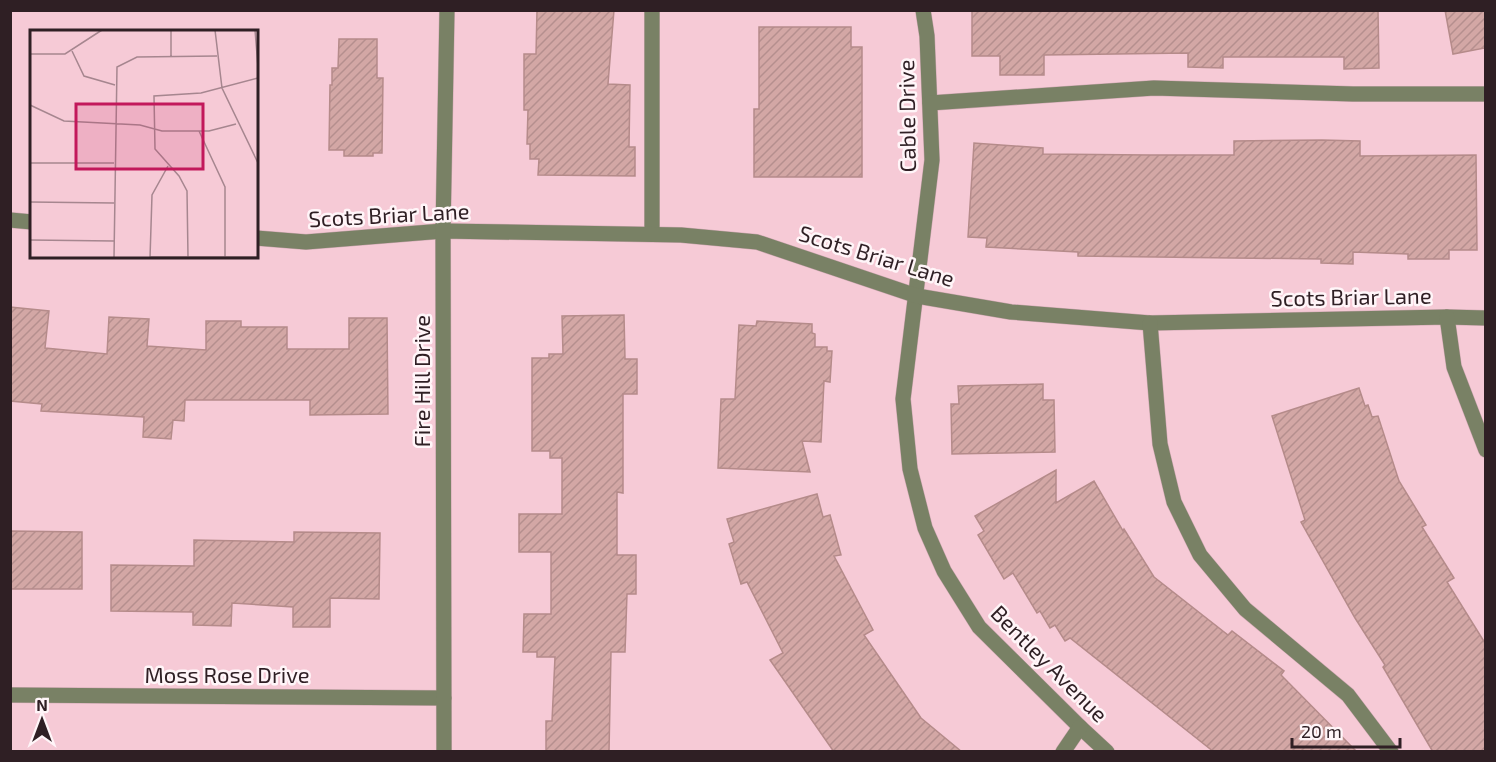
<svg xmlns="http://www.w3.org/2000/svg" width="1496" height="762" font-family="'Exo 2',sans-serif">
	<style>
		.building { fill: url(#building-hatch); stroke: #b58b8a; stroke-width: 1.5 }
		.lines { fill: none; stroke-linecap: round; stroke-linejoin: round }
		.minor-casing { stroke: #cea8b2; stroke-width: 16 }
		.minor { stroke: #798165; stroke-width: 15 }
		.labels { text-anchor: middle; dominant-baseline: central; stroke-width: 5; stroke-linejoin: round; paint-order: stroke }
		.street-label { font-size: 22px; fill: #2f1f24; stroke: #fff5f8 }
		.inset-road { fill: none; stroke: #a6868f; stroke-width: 1.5 }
		.view { fill: #c2185b; fill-opacity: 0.15; stroke: #c2185b; stroke-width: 3 }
		.inset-edge { fill: none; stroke: #2f1f24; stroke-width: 3 }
	</style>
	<defs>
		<pattern id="building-hatch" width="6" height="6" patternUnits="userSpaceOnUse" patternTransform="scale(1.5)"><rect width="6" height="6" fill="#d3a7a5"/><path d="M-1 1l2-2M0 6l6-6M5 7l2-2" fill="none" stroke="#b58f8e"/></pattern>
	</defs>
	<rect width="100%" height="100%" fill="#f6cad6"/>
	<g class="building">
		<polygon points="537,10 614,10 608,84 630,85 629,147 635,147 635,176 538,175 539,159 530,159 530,144 527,144 528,110 524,110 524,54 536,54"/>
		<polygon points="972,10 1378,10 1379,68 1344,69 1344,57 1223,57 1223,68 1188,67 1188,53 1044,55 1044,75 1000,75 1000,56 972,56"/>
		<polygon points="1445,10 1485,10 1485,48 1453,54"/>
		<polygon points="759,27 851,27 851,47 862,47 862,177 754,177 754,109 759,109"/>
		<polygon points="339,39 377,39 377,78 383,78 382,153 373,153 373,156 344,156 344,150 329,150 330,85 332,85 332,68 338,68"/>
		<polygon points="1322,140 1360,141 1360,156 1476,155 1477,250 1449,250 1449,259 1408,259 1408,254 1353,252 1353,264 1321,263 1321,259 1078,256 1078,252 986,247 987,238 968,237 974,143 1043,148 1043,154 1149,155 1234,155 1234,141"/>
		<polygon points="10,307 49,311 45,348 107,354 109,317 149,319 147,346 206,350 206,321 241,321 241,327 287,327 287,349 349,349 349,318 387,318 388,414 310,415 310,400 185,400 184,421 173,420 171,439 143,437 144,417 41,411 42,404 10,401"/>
		<polygon points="624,315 625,359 637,359 637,394 623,394 623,493 617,492 617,555 636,555 636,594 627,594 625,652 611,652 609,752 546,752 546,721 552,721 555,657 537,657 537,652 523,652 524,614 551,614 551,552 519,552 519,514 562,514 562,458 550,458 550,451 532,451 532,358 549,358 549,354 563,354 562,316"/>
		<polygon points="757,321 812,324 812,333 815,334 815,347 827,347 827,351 832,351 830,382 824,381 821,442 802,441 810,472 718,468 721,399 735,399 739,325 756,326"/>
		<polygon points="1043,384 1043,400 1054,400 1055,452 952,454 951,404 959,404 958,386"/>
		<polygon points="1359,388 1365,406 1368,405 1372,417 1378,416 1399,481 1426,525 1422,527 1454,578 1447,582 1485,643 1485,752 1433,752 1383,667 1385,665 1355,618 1301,522 1305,520 1272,416"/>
		<polygon points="1056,470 1056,503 1094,481 1123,531 1124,529 1154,577 1228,635 1232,631 1284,671 1281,675 1357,752 1214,752 1070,638 1065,641 1055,625 1050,628 1040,611 1037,613 1013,573 1004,579 978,535 984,531 975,516"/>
		<polygon points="817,494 823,517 830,515 841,555 834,556 873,630 864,635 921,718 962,752 834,752 770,660 783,653 747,582 741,584 729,544 734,542 727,519"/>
		<polygon points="10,531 82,532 82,589 10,589"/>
		<polygon points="294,532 380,533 379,599 330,598 330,627 293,627 293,607 232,603 231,626 193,625 193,612 111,611 111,565 194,566 194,540 294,542"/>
	</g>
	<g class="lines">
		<defs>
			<g id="minor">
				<polyline points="652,10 652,234"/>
				<polyline points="923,10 927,36 932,160 903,399 910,469 925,528 944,571 979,627 1080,727 1107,752"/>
				<polyline points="930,103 1154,88 1353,94 1486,94"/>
				<polyline points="10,220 32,222"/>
				<polyline points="256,238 306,242 443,231 681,235 757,242 917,296 1011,312 1150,323 1447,317 1486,318"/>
				<polyline points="1447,317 1454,367 1486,450"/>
				<polyline points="1150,323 1160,444 1174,502 1200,555 1245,609 1348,695 1391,752"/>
				<polyline points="10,695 444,698"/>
				<polyline points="444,752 443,231 447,10"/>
				<polyline points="1063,752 1080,727"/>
			</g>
		</defs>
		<use href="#minor" class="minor-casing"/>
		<use href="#minor" class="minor"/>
	</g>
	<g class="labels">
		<g class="street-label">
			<text transform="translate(906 116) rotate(-91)">Cable Drive</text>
			<text transform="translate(389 214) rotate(-3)">Scots Briar Lane</text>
			<text transform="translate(877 255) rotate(17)">Scots Briar Lane</text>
			<text transform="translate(1351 296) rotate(-1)">Scots Briar Lane</text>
			<text transform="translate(421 381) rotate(-90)">Fire Hill Drive</text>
			<text transform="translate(1050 663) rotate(45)">Bentley Avenue</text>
			<text x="227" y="674">Moss Rose Drive</text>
		</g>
	</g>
	<g transform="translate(30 30)">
		<rect width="228" height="228" fill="#f6cad6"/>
		<path class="inset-road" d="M 185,0 L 192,58 L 228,133M 225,0 L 228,37M 42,21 L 54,46 L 85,55M 0,24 L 35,24 L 72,0M 141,27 L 141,0M 0,75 L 34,91 L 110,95 L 132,101 L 179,101 L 206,94M 169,101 L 195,157 L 195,227M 0,133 L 84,133M 0,172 L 84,173M 0,210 L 84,211M 120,227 L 228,227M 158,227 L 157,161 L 149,146 L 125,119 L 124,66 L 171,63 L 228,48M 84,228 L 87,37 L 107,27 L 187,26M 120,228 L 122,165 L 138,136"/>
		<path class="view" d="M 46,74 L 173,74 L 173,139 L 46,139 Z"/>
		<rect width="228" height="228" class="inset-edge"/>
	</g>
	<rect width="1496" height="762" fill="none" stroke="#2f1f24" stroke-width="24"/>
	<g transform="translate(42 720)" stroke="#fff5f8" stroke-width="4.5" paint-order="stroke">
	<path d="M0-4.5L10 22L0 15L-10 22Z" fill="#2f1f24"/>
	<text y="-9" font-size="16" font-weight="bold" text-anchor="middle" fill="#2f1f24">N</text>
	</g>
	<path d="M1292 738v9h108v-9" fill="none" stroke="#2f1f24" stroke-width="3"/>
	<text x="1301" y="738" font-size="18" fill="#2f1f24" stroke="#fff5f8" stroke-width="4.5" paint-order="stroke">20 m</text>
</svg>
